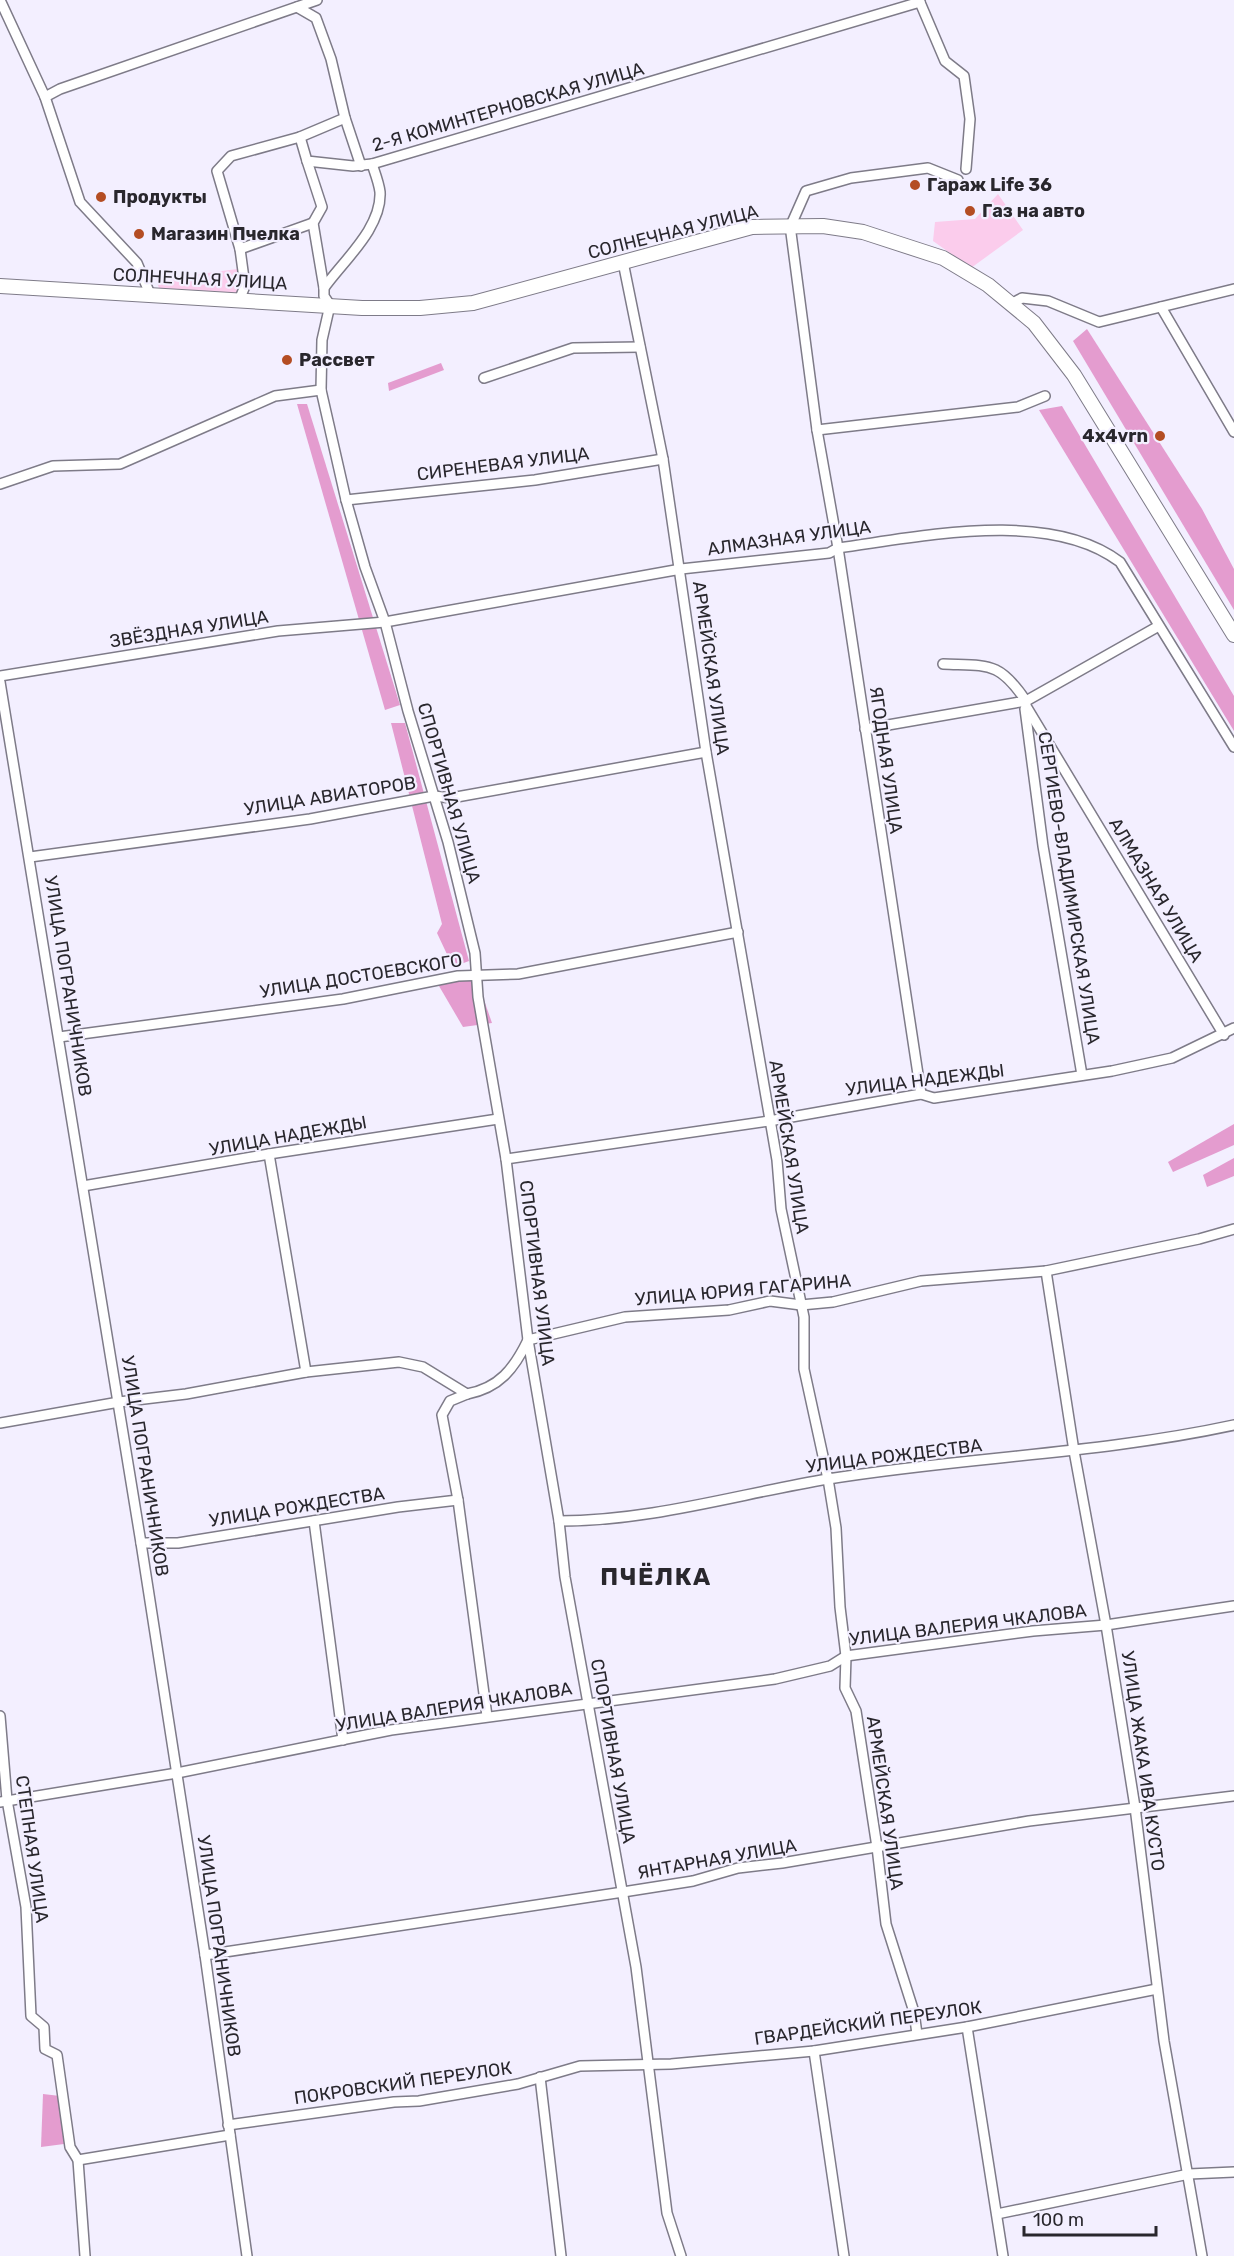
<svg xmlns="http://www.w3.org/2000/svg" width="1234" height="2256" font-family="Rubik,sans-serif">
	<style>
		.green { fill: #fbccec }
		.forest { fill: #e49ccf }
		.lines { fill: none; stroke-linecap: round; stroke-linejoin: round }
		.street-casing { stroke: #7e7b88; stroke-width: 12 }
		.secondary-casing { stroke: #7e7b88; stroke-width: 16 }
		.street { stroke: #fff; stroke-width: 9 }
		.secondary { stroke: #fff; stroke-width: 14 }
		.poi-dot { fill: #b44d23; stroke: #f3efff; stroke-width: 2 }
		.labels { text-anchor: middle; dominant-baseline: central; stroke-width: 4.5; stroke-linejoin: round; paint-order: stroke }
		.street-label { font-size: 18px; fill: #29272d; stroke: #f3efff }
		.poi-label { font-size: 18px; font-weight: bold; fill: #29272d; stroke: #f3efff; text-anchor: start }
		.district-label { font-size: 24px; font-weight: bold; letter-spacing: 1.5px; fill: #29272d; stroke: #f3efff }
	</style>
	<rect width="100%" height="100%" fill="#f3efff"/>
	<g class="green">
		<polygon points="998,194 1023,230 971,268 933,241 935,222 975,219"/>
		<polygon points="237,269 240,279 237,293 159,288 156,280"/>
	</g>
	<g class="forest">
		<polygon points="1087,329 1202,509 1234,569 1234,610 1073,341"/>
		<polygon points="441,363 444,370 389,391 388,383"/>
		<polygon points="297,404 307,404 400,705 385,710"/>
		<polygon points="1062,406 1234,696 1234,731 1039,410"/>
		<polygon points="391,723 405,723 469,961 453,967 437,933 442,924"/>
		<polygon points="444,977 477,980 492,1023 463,1027 439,986"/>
		<polygon points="1234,1124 1234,1145 1173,1172 1168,1162"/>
		<polygon points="1234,1158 1234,1176 1207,1187 1203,1175"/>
		<polygon points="43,2094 60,2096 64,2144 41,2147"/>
	</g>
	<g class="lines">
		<defs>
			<g id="street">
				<polyline points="0,0 45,97 80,202 137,263 150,294"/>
				<polyline points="919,0 945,61 964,76 970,119 966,169"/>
				<polyline points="297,7 316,18 331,59 345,118 361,166"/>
				<polyline points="45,97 60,89 317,0"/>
				<polyline points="300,137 345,118"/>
				<polyline points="307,161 322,207 313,223 324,288"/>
				<path d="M 372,164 C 375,173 379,183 380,192 C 382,228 343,261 324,288 L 324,296 L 330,305 L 322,340 L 321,390 L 346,500 L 365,567 L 385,622 L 408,711 L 448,842 L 475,953 L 478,997 L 506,1159 L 528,1340 L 559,1521 L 565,1577 L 636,1967 L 667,2213 L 681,2256"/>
				<polyline points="240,249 313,223"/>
				<polyline points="623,262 663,459 706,752 777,1160 781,1209 804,1317 804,1369 828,1479 836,1528 840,1607 846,1656 845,1688 856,1711 877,1847 886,1924 914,2012 917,2034"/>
				<polyline points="240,298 245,286 240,249 217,171 231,156 300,137 307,161 353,166 372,164 920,2"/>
				<polyline points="1013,303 1022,298 1048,301 1099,322 1234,289"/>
				<polyline points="1161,307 1234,432"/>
				<polyline points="484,378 573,348 640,347"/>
				<polyline points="817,430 1018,407 1045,396"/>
				<polyline points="0,484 53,466 120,464 275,396 321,390"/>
				<polyline points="346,500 535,480 663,459"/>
				<polyline points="1157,627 1026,701 1026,706 1224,1035"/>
				<path d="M 0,676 L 278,631 L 385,622 L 681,569 L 829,553 L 838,548 C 920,537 1049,508 1120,562 L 1234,747"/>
				<polyline points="0,682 141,1543 205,1955 247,2256"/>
				<polyline points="1025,709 1043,846 1082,1075"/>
				<path d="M 865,729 L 1026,701 C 999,661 989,666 943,664"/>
				<polyline points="30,857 310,819 434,796 451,798 706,752"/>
				<polyline points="59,1037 343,999 458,976 518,974 738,932"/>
				<polyline points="921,1094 838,548 817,430 791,233 791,225 806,191 851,178 928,168 958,180"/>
				<polyline points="269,1154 306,1372"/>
				<polyline points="506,1159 769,1121 921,1094 934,1098 1112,1071 1172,1058 1234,1028"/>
				<polyline points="83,1186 269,1154 498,1119"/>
				<polyline points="1046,1271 1074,1451 1106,1625 1135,1807 1164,2041 1202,2256"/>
				<polyline points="528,1340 625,1317 729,1310 770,1301 801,1305 833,1302 921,1281 1046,1271 1199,1239 1234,1229"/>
				<polyline points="467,1394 450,1401 442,1415 458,1500 487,1716"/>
				<path d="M 0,1423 L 119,1402 L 186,1394 L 306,1372 L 399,1362 L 423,1367 L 467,1394 C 499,1388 514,1369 528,1340"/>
				<polyline points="314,1521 343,1740"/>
				<path d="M 559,1521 C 651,1521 738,1494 828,1479 C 963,1457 1100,1454 1234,1425"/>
				<polyline points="141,1543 178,1543 398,1507 458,1500"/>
				<polyline points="0,1716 7,1800 26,1907 31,2016 44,2027 45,2049 57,2055 70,2147 78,2160 85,2256"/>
				<polyline points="0,1802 177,1773 391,1730 775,1679 830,1666 846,1656 1033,1631 1106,1625 1234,1606"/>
				<polyline points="205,1955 623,1892 693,1881 738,1868 782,1863 1029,1821 1234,1796"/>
				<polyline points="967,2027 1003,2256"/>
				<polyline points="814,2051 844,2256"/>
				<polyline points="540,2077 561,2256"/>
				<polyline points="228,2125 394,2102 419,2101 518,2084 580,2066 671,2064 814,2051 967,2027 1157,1989"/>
				<polyline points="78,2160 230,2135"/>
				<polyline points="997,2214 1189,2174 1234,2172"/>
			</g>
			<polyline id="secondary" points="0,286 362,308 420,308 473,303 752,227 823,226 863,232 943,258 988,285 1034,323 1074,375 1234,635"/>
		</defs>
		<use href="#street" class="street-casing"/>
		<use href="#secondary" class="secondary-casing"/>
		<use href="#street" class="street"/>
		<use href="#secondary" class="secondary"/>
	</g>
	<g class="poi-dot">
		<circle cx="915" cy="185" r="6"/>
		<circle cx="101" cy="197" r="6"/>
		<circle cx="970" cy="211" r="6"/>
		<circle cx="139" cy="234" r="6"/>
		<circle cx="287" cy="360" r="6"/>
		<circle cx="1160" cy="436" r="6"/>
	</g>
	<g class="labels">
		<g class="street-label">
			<text transform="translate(508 107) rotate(-16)">2-Я КОМИНТЕРНОВСКАЯ УЛИЦА</text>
			<text transform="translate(673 232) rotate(-14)">СОЛНЕЧНАЯ УЛИЦА</text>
			<text transform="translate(200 279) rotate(3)">СОЛНЕЧНАЯ УЛИЦА</text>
			<text transform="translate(503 464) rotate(-7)">СИРЕНЕВАЯ УЛИЦА</text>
			<text transform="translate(789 538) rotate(-8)">АЛМАЗНАЯ УЛИЦА</text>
			<text transform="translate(189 629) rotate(-9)">ЗВЁЗДНАЯ УЛИЦА</text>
			<text transform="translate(711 668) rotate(82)">АРМЕЙСКАЯ УЛИЦА</text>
			<text transform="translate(886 760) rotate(82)">ЯГОДНАЯ УЛИЦА</text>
			<text transform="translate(449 793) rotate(74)">СПОРТИВНАЯ УЛИЦА</text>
			<text transform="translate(330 796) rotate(-9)">УЛИЦА АВИАТОРОВ</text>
			<text transform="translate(1069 888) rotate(81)">СЕРГИЕВО-ВЛАДИМИРСКАЯ УЛИЦА</text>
			<text transform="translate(1156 890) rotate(59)">АЛМАЗНАЯ УЛИЦА</text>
			<text transform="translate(361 976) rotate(-9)">УЛИЦА ДОСТОЕВСКОГО</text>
			<text transform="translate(68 986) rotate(81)">УЛИЦА ПОГРАНИЧНИКОВ</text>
			<text transform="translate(925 1080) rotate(-7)">УЛИЦА НАДЕЖДЫ</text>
			<text transform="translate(288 1136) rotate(-10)">УЛИЦА НАДЕЖДЫ</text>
			<text transform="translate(789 1147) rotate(81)">АРМЕЙСКАЯ УЛИЦА</text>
			<text transform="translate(537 1273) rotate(83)">СПОРТИВНАЯ УЛИЦА</text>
			<text transform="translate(743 1290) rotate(-5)">УЛИЦА ЮРИЯ ГАГАРИНА</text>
			<text transform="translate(894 1456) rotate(-7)">УЛИЦА РОЖДЕСТВА</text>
			<text transform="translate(145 1466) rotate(81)">УЛИЦА ПОГРАНИЧНИКОВ</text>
			<text transform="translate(297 1507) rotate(-9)">УЛИЦА РОЖДЕСТВА</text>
			<text transform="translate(968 1625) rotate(-7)">УЛИЦА ВАЛЕРИЯ ЧКАЛОВА</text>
			<text transform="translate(454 1707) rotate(-9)">УЛИЦА ВАЛЕРИЯ ЧКАЛОВА</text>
			<text transform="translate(613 1751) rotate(80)">СПОРТИВНАЯ УЛИЦА</text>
			<text transform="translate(1143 1761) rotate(82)">УЛИЦА ЖАКА ИВА КУСТО</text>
			<text transform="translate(885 1803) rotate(82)">АРМЕЙСКАЯ УЛИЦА</text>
			<text transform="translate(32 1849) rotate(82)">СТЕПНАЯ УЛИЦА</text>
			<text transform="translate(717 1859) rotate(-10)">ЯНТАРНАЯ УЛИЦА</text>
			<text transform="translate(219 1946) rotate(82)">УЛИЦА ПОГРАНИЧНИКОВ</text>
			<text transform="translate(868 2023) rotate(-8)">ГВАРДЕЙСКИЙ ПЕРЕУЛОК</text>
			<text transform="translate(403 2083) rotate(-8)">ПОКРОВСКИЙ ПЕРЕУЛОК</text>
		</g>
		<g class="poi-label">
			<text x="927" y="185">Гараж Life 36</text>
			<text x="113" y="197">Продукты</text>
			<text x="982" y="211">Газ на авто</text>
			<text x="151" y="234">Магазин Пчелка</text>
			<text x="299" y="360">Рассвет</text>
			<text x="1148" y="436" text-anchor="end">4x4vrn</text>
		</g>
		<g class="district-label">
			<text x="656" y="1577">ПЧЁЛКА</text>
		</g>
	</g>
	<path d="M1024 2226v9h132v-9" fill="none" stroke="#29272d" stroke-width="3"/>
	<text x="1033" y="2226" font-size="18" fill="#29272d" stroke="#f3efff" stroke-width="4.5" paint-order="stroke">100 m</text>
</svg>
